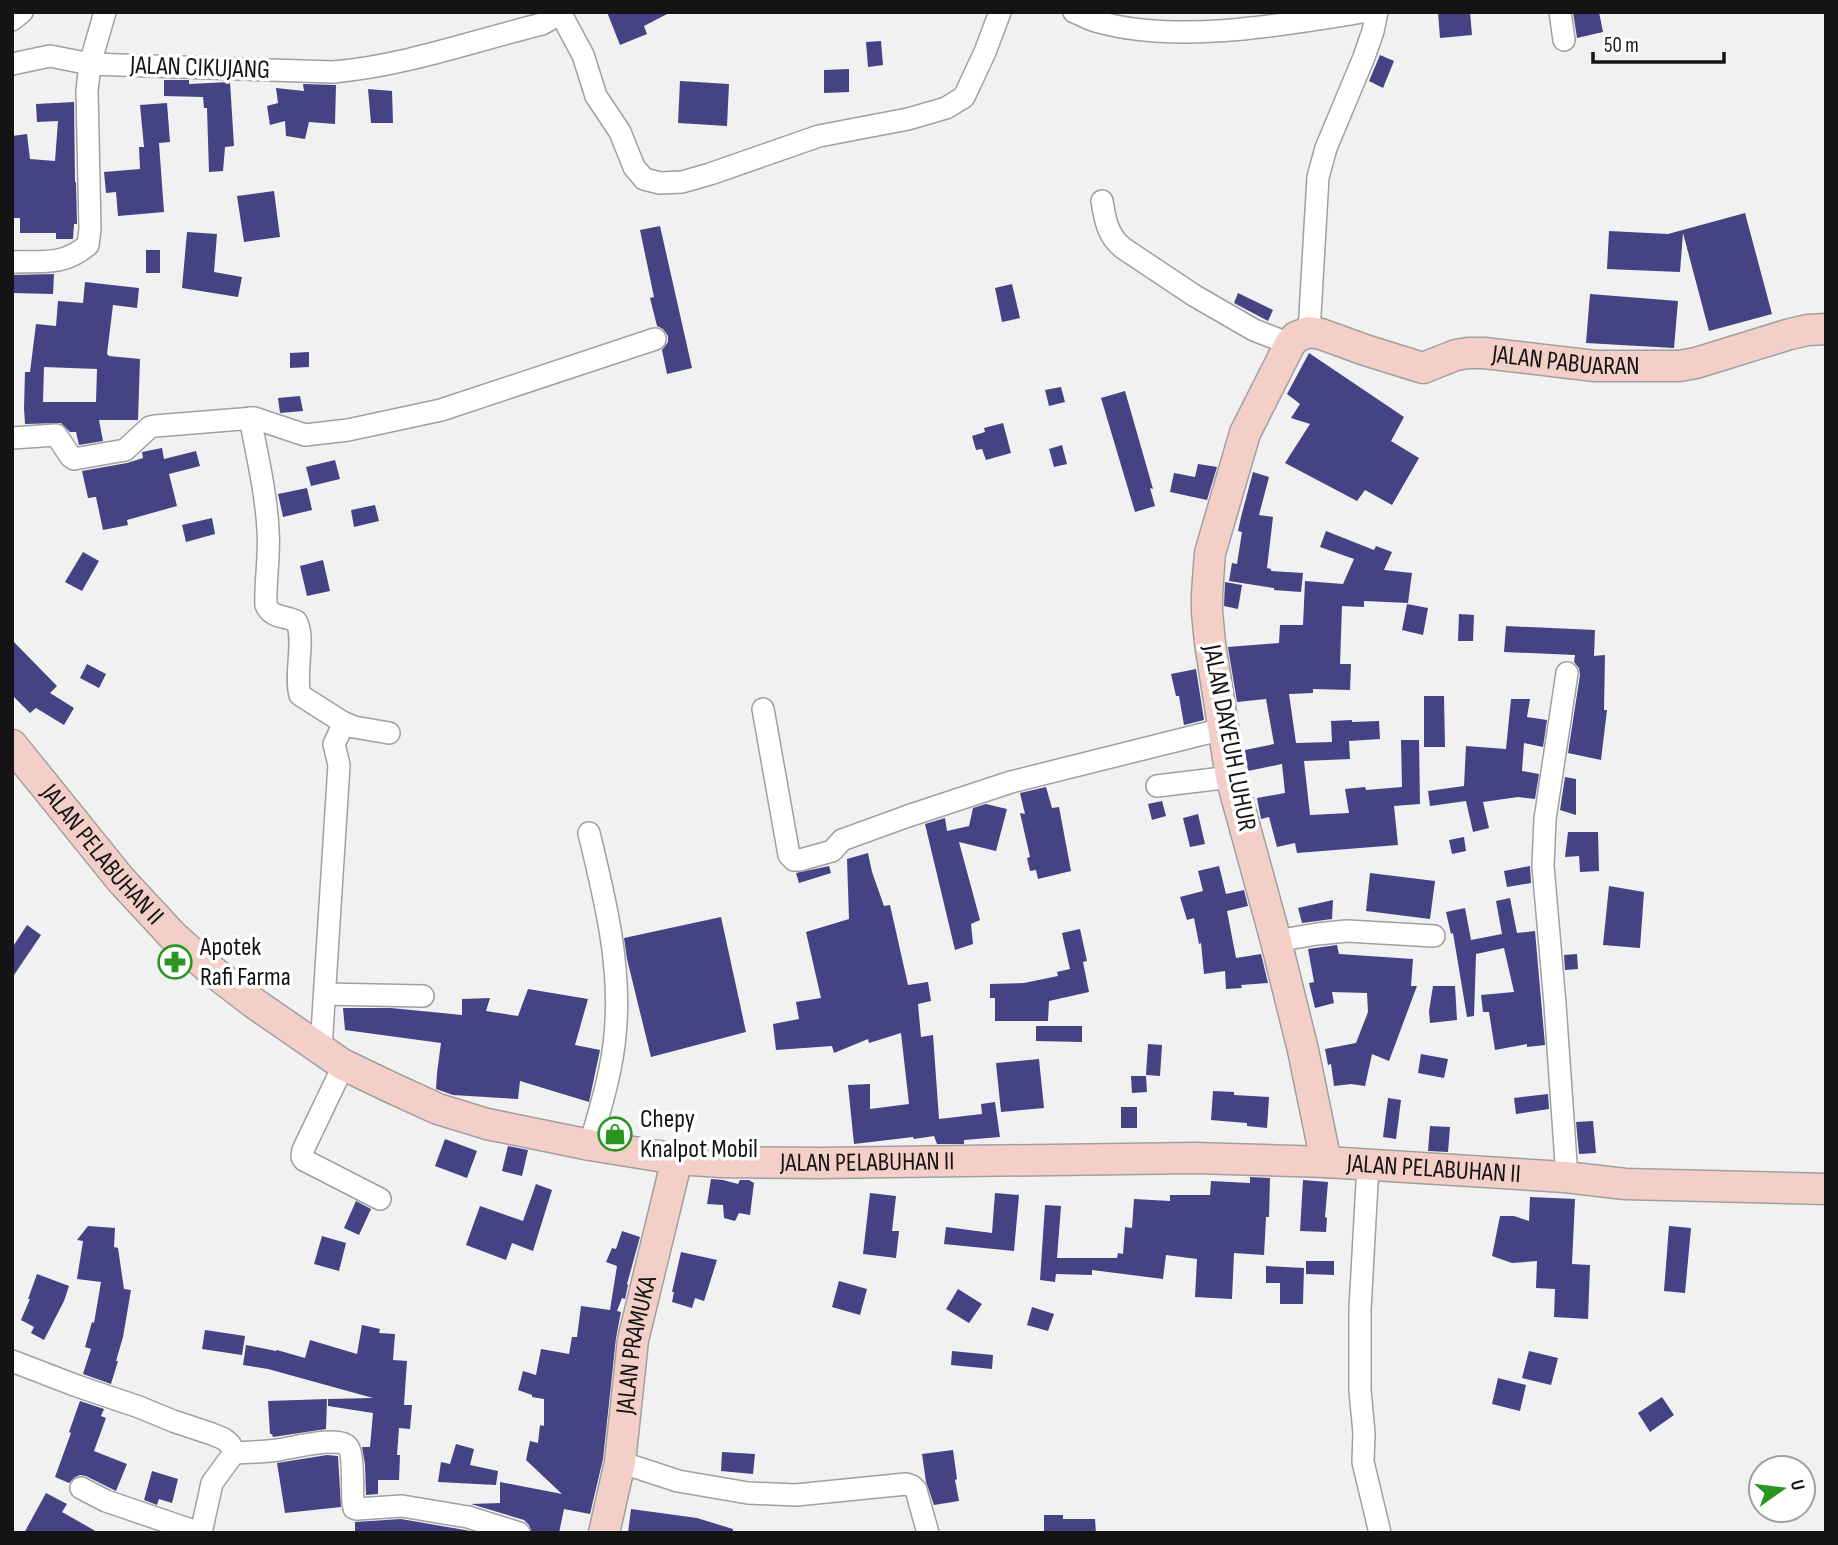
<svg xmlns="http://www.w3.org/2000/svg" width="1838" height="1545" font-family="'Sofia Sans Condensed',sans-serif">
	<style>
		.building { fill: #454384; fill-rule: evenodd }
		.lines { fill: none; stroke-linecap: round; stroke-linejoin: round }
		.street-casing { stroke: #a0a0a1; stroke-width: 24 }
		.secondary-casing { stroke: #a0a0a1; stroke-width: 33 }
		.street { stroke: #fff; stroke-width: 21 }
		.secondary { stroke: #f4cfc7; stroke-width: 30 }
		.labels { text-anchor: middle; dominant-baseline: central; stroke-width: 7; stroke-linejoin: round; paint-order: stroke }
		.street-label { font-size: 26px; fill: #141415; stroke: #fff }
		.poi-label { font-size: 26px; fill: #141415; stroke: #fff; text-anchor: start }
	</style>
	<rect width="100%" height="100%" fill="#f1f1f2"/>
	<g class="building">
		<polygon points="607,12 671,12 644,26 647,34 620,45"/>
		<polygon points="1438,12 1470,12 1472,35 1440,38"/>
		<polygon points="1573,12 1599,12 1603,32 1577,38"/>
		<polygon points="881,41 883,65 868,67 866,42"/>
		<polygon points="1380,55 1394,61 1383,88 1369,81"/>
		<polygon points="849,69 849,92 824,93 824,70"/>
		<polygon points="164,80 189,80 189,84 230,82 234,146 225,147 223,171 209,172 207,108 204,108 203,97 164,96"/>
		<polygon points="680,81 729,84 727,126 678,123"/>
		<polygon points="303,84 336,85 335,124 309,122 305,139 286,136 285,121 270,125 267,106 278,103 276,88 304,91"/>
		<polygon points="368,89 392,91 393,123 371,123"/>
		<polygon points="74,102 75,182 76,182 77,224 74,224 73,239 56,239 56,233 20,233 20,218 12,218 12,136 27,134 30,159 55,161 58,121 37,122 36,104"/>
		<polygon points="167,103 170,142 159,143 164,212 118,216 116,192 106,193 104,172 140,169 139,147 144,147 140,105"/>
		<polygon points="274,191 280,237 244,242 237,196"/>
		<polygon points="1745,213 1772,314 1709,331 1683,233 1680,272 1607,269 1609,231 1668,234"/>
		<polygon points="660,226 692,368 667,374 662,350 668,342 668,336 663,329 657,326 650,298 654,297 640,230"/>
		<polygon points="187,232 217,234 214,272 242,277 238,297 182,288"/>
		<rect x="146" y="250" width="14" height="23"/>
		<polygon points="54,274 53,294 12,293 12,275"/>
		<path d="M 85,282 L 139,288 L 137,308 L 113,305 L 107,354 L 109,356 L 140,359 L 138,420 L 99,420 L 103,441 L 79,445 L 76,432 L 70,432 L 61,423 L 25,424 L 24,408 L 25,372 L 30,372 L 36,324 L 56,326 L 58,301 L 83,303 ZM 44,367 L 97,369 L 96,402 L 43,402 Z"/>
		<polygon points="1012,284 1020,318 1002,322 995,288"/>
		<polygon points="1238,293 1273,310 1268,321 1234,303"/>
		<polygon points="1590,294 1678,301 1674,348 1586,343"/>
		<polygon points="309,352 309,367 290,368 290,353"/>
		<polygon points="1309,353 1404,417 1391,441 1419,458 1392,505 1365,490 1357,501 1285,463 1310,424 1291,418 1300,404 1287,394"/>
		<polygon points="1061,387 1065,402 1049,406 1045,390"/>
		<polygon points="1125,391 1153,489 1150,488 1155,506 1135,512 1101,398"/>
		<polygon points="300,396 303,411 280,413 278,398"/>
		<polygon points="1003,423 1011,453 986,460 982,449 976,450 972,436 985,432 984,428"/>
		<polygon points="1062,445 1067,464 1054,467 1049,449"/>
		<polygon points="162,448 164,459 196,451 200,466 169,474 177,506 127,520 128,525 103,530 96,497 88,498 82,471 127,463 143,458 142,452"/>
		<polygon points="335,460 340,479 311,486 306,467"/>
		<polygon points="1198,464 1217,467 1207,500 1170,492 1174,473 1195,477"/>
		<polygon points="1253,472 1269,477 1259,515 1273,517 1267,568 1271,569 1271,571 1303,573 1301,592 1274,590 1274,588 1229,581 1232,563 1237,564 1242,532 1238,531 1241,517"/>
		<polygon points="307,488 312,510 283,517 278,494"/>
		<polygon points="375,505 379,521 354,527 351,510"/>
		<polygon points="212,518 215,534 186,542 182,525"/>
		<polygon points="1326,531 1374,550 1376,546 1392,552 1384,570 1412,573 1408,603 1364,601 1364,607 1342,606 1340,664 1351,664 1350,690 1313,689 1313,693 1289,694 1296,743 1332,742 1331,721 1352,720 1352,722 1379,721 1380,739 1349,741 1350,759 1304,761 1310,815 1349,813 1345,789 1365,787 1366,790 1402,787 1401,740 1419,740 1420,804 1394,806 1398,845 1297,853 1295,843 1277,847 1269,817 1261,819 1257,798 1285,793 1282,764 1248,771 1245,750 1274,744 1266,699 1237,702 1228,647 1279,643 1280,625 1303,625 1305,581 1343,584 1354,559 1320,547"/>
		<polygon points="83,552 99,561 82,591 65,582"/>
		<polygon points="323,560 330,591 307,596 300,566"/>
		<polygon points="1225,582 1242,585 1238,609 1224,606"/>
		<polygon points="1407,604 1428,608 1423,635 1402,630"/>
		<polygon points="1459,614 1474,615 1473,641 1458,641"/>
		<polygon points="1506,626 1595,630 1594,656 1605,655 1604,710 1607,710 1601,760 1568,753 1580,675 1579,668 1574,662 1575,655 1504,652"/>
		<polygon points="12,640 57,686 50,693 74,708 64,725 36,708 30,713 12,695"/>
		<polygon points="87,664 106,674 99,688 80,678"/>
		<polygon points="1196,669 1204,720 1184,725 1179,696 1176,696 1171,674"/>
		<polygon points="1424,696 1444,696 1445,747 1424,747"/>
		<polygon points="1511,699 1530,699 1527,717 1547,720 1543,747 1524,743 1522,771 1539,774 1535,799 1518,797 1483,802 1489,828 1473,832 1466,801 1430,806 1428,791 1464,786 1466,746 1506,749"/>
		<polygon points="1565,777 1576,779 1576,815 1560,810"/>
		<polygon points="1046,787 1052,808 1059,807 1071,871 1038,879 1036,870 1030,871 1027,858 1030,857 1020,813 1025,814 1020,793"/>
		<polygon points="1162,801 1166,816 1152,820 1148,804"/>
		<polygon points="986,804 1007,809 996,851 959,842 980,920 971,924 973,944 955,950 925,824 945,818 947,831 969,826 973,808"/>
		<polygon points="1198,814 1205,844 1190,847 1183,818"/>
		<polygon points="1568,832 1598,832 1599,871 1580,872 1579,856 1565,857"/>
		<polygon points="1464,837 1466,851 1452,854 1449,840"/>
		<polygon points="868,853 872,872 884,906 890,905 908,985 928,982 931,1001 918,1004 921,1037 933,1035 939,1119 982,1114 981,1104 995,1102 1000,1137 964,1140 964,1144 937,1144 934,1136 914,1139 913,1137 854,1144 848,1085 870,1084 870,1109 909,1104 901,1033 869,1043 868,1039 834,1053 832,1046 776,1050 773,1024 799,1019 796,1002 821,998 806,932 849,919 847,859"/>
		<polygon points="829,866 831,873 799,883 796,873"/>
		<polygon points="1219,866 1226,894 1244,890 1248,906 1227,911 1236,958 1261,954 1268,983 1241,985 1242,988 1226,989 1225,971 1204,974 1201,943 1199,944 1194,918 1187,920 1180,897 1203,891 1198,871"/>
		<polygon points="1530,866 1531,883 1507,887 1504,871"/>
		<polygon points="1370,873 1435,881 1430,919 1366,911"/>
		<polygon points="1609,886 1644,892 1640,948 1603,945"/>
		<polygon points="1510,898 1517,933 1535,931 1545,1045 1527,1047 1527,1044 1495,1050 1489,1012 1483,1012 1481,995 1514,992 1504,948 1476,954 1474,1016 1467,1017 1453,933 1451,934 1446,912 1465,908 1471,940 1502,934 1496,901"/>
		<polygon points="1333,900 1332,919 1302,923 1298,908"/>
		<polygon points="721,917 746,1032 651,1057 627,959 624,938"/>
		<polygon points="27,925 41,935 12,978 12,948"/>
		<polygon points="1080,929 1087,961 1083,962 1089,992 1049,1001 1048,1021 995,1021 995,998 990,998 990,984 1024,983 1058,976 1057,972 1070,969 1062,933"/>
		<polygon points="1337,945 1339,954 1413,959 1411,986 1417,986 1389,1061 1372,1054 1365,1086 1351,1084 1334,1086 1331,1064 1328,1065 1325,1049 1356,1043 1368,1012 1367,993 1332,992 1334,1003 1315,1008 1309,983 1314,982 1308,949"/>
		<polygon points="1577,954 1578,969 1565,970 1564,955"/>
		<polygon points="1433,986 1455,986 1457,1020 1430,1023 1429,1011"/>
		<polygon points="528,989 588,999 575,1045 600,1050 589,1102 520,1081 518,1099 453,1095 436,1089 437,1073 441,1043 345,1030 343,1008 391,1008 462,1015 462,999 490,998 486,1011 518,1016"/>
		<polygon points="1036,1026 1082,1026 1082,1042 1036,1041"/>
		<polygon points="1148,1044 1162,1045 1160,1076 1146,1075"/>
		<polygon points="1421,1054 1448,1059 1444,1078 1418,1073"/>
		<polygon points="1039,1059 1044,1108 1001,1112 996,1063"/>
		<polygon points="1131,1076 1146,1076 1147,1092 1132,1093"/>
		<polygon points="1213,1091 1234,1092 1234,1095 1269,1097 1267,1128 1247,1126 1247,1123 1211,1120"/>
		<polygon points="1548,1094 1549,1109 1516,1114 1514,1098"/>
		<polygon points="1388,1098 1401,1100 1396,1139 1383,1137"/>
		<rect x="1121" y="1107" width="16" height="21"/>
		<polygon points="1593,1121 1596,1153 1579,1154 1576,1122"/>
		<polygon points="1430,1126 1450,1127 1448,1152 1428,1151"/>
		<polygon points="445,1139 477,1151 467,1178 435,1166"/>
		<polygon points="508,1146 528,1150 522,1176 502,1171"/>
		<polygon points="1250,1177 1270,1178 1269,1217 1266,1217 1264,1255 1234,1253 1232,1299 1195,1297 1197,1259 1166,1255 1163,1279 1092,1270 1092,1275 1056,1274 1055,1282 1040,1280 1045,1205 1061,1206 1057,1258 1117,1258 1118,1253 1123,1254 1125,1227 1132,1228 1134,1199 1170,1201 1170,1195 1210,1195 1211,1181 1250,1183"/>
		<polygon points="711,1179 723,1180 738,1184 740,1180 749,1180 754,1183 750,1215 739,1213 735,1221 724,1218 723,1205 707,1204"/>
		<polygon points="1303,1180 1328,1182 1325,1217 1327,1218 1326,1232 1300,1231"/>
		<polygon points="536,1184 552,1190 533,1251 512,1243 506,1260 466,1245 480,1206 523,1221"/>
		<polygon points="870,1193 896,1196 892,1231 899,1231 896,1258 863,1254"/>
		<polygon points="995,1193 1019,1195 1014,1251 944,1244 946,1227 992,1233"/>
		<polygon points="1530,1197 1575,1199 1572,1264 1590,1265 1588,1319 1554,1317 1555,1289 1536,1288 1537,1261 1512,1263 1492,1256 1500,1216 1514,1216 1529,1221"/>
		<polygon points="356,1201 371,1209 359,1235 344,1228"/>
		<polygon points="88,1226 115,1228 114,1247 118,1248 124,1289 131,1290 123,1337 116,1361 118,1361 111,1384 83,1374 91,1349 85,1347 92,1322 94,1323 101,1282 77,1279 83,1241 77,1240"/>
		<polygon points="1669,1226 1691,1228 1685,1293 1664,1291"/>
		<polygon points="622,1231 640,1237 627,1284 628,1285 625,1299 622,1298 617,1311 621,1312 616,1338 603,1459 590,1514 564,1509 559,1533 532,1533 529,1525 524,1520 471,1504 500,1503 500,1482 562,1494 526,1460 530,1441 538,1443 540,1425 544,1426 544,1399 532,1397 532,1395 518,1390 523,1371 536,1375 541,1349 569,1354 572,1337 577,1337 581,1306 610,1310 617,1266 606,1262 612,1248 616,1249"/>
		<polygon points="322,1236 346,1243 339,1271 314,1264"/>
		<polygon points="681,1252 717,1260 704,1301 695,1298 692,1308 672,1302 674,1292 672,1292"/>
		<polygon points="1306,1261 1334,1261 1334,1275 1306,1274"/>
		<polygon points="1266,1266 1304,1268 1303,1304 1280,1304 1280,1283 1266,1283"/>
		<polygon points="37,1274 69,1286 64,1301 44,1340 31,1333 34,1327 21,1320 30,1299 28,1299"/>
		<polygon points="839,1281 867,1289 860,1315 832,1307"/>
		<polygon points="958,1289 982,1304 969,1323 946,1309"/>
		<polygon points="1032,1307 1054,1314 1048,1331 1027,1325"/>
		<polygon points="362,1325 380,1329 379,1333 395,1334 393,1360 407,1361 404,1405 412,1405 410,1429 399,1428 397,1455 400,1455 399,1480 378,1480 378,1494 366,1495 365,1464 362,1447 370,1447 373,1413 328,1406 328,1399 373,1398 268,1369 243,1365 246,1345 276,1351 277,1350 305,1358 310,1340 357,1354"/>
		<polygon points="205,1330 245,1336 242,1355 202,1349"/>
		<polygon points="952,1351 993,1355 992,1369 951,1365"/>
		<polygon points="1529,1351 1558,1358 1551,1385 1522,1378"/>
		<polygon points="1498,1378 1526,1385 1520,1411 1492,1404"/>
		<polygon points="1662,1397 1674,1415 1650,1432 1638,1413"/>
		<polygon points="327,1399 326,1429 273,1437 272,1434 270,1434 268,1401"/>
		<polygon points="80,1401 104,1409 101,1416 106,1418 94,1451 127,1464 116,1491 86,1476 80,1475 75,1477 69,1483 55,1477 71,1433 69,1432"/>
		<polygon points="456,1444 474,1449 470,1465 498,1471 496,1485 438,1482 441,1462 450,1464"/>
		<polygon points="953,1450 957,1479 955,1480 959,1501 934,1505 926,1482 922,1454"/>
		<polygon points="722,1452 755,1454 753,1474 721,1471"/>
		<polygon points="327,1455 338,1456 341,1507 285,1513 277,1463"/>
		<polygon points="152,1471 178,1479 172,1503 159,1499 157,1505 144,1500"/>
		<polygon points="46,1493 67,1504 62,1512 99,1533 24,1533"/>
		<polygon points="631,1509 697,1518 733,1529 733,1533 628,1533"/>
		<polygon points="1044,1515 1063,1515 1063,1519 1095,1519 1096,1533 1044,1533"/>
		<polygon points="401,1519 465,1530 470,1531 406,1533 406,1531 355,1533 355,1522"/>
	</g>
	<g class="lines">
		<defs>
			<g id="street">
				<path d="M 1074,12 C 1082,15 1090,20 1099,22 C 1178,44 1283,25 1363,12"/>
				<polyline points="1560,12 1564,40"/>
				<polyline points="561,14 583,55 596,96 620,132 634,167 644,179 660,183 682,182 710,174 819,136 908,119 946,108 964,97 985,52 1000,12"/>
				<polyline points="12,20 22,12"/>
				<polyline points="12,64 50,56 90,64 105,12"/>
				<path d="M 1102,201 C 1105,219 1107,235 1123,248 L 1195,296 L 1254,330 L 1290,344"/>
				<path d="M 12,262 C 43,261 63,266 88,245 L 90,229 L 87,91 L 90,64 L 333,72 C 404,66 473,41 542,24 L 563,12"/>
				<polyline points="1309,332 1318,177 1326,148 1364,57 1373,31 1377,12"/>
				<path d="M 250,418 C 257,455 266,492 268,530 C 270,555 265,580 266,605 C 271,618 286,616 296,621 C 306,638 294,673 300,695 L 344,723 L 354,727 L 389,733"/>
				<polyline points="12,438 56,435 71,457 74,459 125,450 150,427 155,426 254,418 305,435 348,430 441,410 655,339"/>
				<polyline points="763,709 789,855 794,860 800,860 832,851 842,840 908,816 1011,782 1223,729"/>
				<polyline points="1157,786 1231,777"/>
				<path d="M 589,833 C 605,899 622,967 615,1035 C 612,1072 600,1109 590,1145"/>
				<polyline points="1276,941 1317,934 1347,931 1434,936"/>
				<polyline points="325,994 423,996"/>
				<polyline points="321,1048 339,765 334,744 344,723"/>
				<polyline points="342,1064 337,1079 303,1150 302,1157 304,1160 380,1199"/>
				<polyline points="1368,1165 1360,1309 1360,1390 1364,1433 1363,1462 1380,1533"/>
				<polyline points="1565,1177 1566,1163 1555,1004 1543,866 1545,819 1567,673"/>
				<polyline points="12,1361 77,1386 139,1407 173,1421 212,1434 224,1439 230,1444 234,1453"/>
				<path d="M 234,1453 C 249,1452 264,1452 278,1450 C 292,1448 340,1435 348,1447 C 354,1454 352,1491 353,1502 L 354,1508 L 357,1509 L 402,1506 L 468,1517 L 519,1533"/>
				<polyline points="620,1462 678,1481 748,1493 796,1495 906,1484 912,1486 916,1490 928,1533"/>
				<polyline points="81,1488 106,1501 200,1533"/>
				<polyline points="201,1533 212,1483 234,1453"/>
			</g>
			<g id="secondary">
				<path id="s1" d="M 12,745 L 121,880 L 173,936 L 211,970 L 254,1003 L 342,1064 L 392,1088 L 438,1109 L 487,1124 L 590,1145 L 677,1159 L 721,1162 L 821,1163 L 1195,1158 L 1326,1162 L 1565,1177 L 1625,1184 L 1826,1189"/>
				<path id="s2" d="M 1326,1162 L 1303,1050 L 1276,941 L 1231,777 L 1210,643 L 1207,612 L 1207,594 L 1210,553 L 1245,433 L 1290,344 L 1296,337 L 1309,332 L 1321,334 L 1365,350 L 1423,368 L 1456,355 L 1468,353 L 1484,353 L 1595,366 L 1679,366 L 1696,363 L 1790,334 L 1808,330 L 1826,329"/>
				<path id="s3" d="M 604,1533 L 620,1462 L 633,1340 L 677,1159"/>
			</g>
		</defs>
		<use href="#street" class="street-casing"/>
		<use href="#secondary" class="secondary-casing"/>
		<use href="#street" class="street"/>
		<use href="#secondary" class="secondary"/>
	</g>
	<defs>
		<symbol id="pharmacy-ring" viewBox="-11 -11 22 22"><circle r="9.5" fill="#fff" stroke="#289621" stroke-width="1.5"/><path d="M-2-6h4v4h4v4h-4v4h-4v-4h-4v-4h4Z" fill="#289621"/></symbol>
		<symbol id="shop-ring" viewBox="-11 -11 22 22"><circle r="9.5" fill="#fff" stroke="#289621" stroke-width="1.5"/><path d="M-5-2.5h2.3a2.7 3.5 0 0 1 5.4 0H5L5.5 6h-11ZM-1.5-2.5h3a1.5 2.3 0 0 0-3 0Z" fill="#289621"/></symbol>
	</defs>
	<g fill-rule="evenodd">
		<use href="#pharmacy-ring" x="156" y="943" width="38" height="38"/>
		<use href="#shop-ring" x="596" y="1115" width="38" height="38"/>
	</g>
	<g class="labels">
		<g class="street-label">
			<text transform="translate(200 68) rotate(2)">JALAN CIKUJANG</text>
			<text stroke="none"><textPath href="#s2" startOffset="1136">JALAN PABUARAN</textPath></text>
			<text transform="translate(1229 738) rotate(79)">JALAN DAYEUH LUHUR</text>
			<text stroke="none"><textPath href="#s1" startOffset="142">JALAN PELABUHAN II</textPath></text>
			<text stroke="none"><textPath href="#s1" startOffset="1003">JALAN PELABUHAN II</textPath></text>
			<text stroke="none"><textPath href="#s1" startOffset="1570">JALAN PELABUHAN II</textPath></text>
			<text stroke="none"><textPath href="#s3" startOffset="191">JALAN PRAMUKA</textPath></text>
		</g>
		<g class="poi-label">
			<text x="200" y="947">Apotek<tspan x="200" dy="30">Rafi Farma</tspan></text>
			<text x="640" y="1119">Chepy<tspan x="640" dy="30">Knalpot Mobil</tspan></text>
		</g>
	</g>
	<rect width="1838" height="1545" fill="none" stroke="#141415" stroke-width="28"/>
	<g transform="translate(1782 1489) rotate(76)"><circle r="33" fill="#ffffff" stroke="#a1a1a1" stroke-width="2"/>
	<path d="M0-5L12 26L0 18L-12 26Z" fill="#289621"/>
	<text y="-10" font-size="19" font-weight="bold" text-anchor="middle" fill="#141415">U</text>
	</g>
	<path d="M1593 52v10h131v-10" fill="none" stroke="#141415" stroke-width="3.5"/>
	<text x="1604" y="52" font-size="21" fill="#141415" stroke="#ffffff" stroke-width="5" paint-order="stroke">50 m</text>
</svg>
